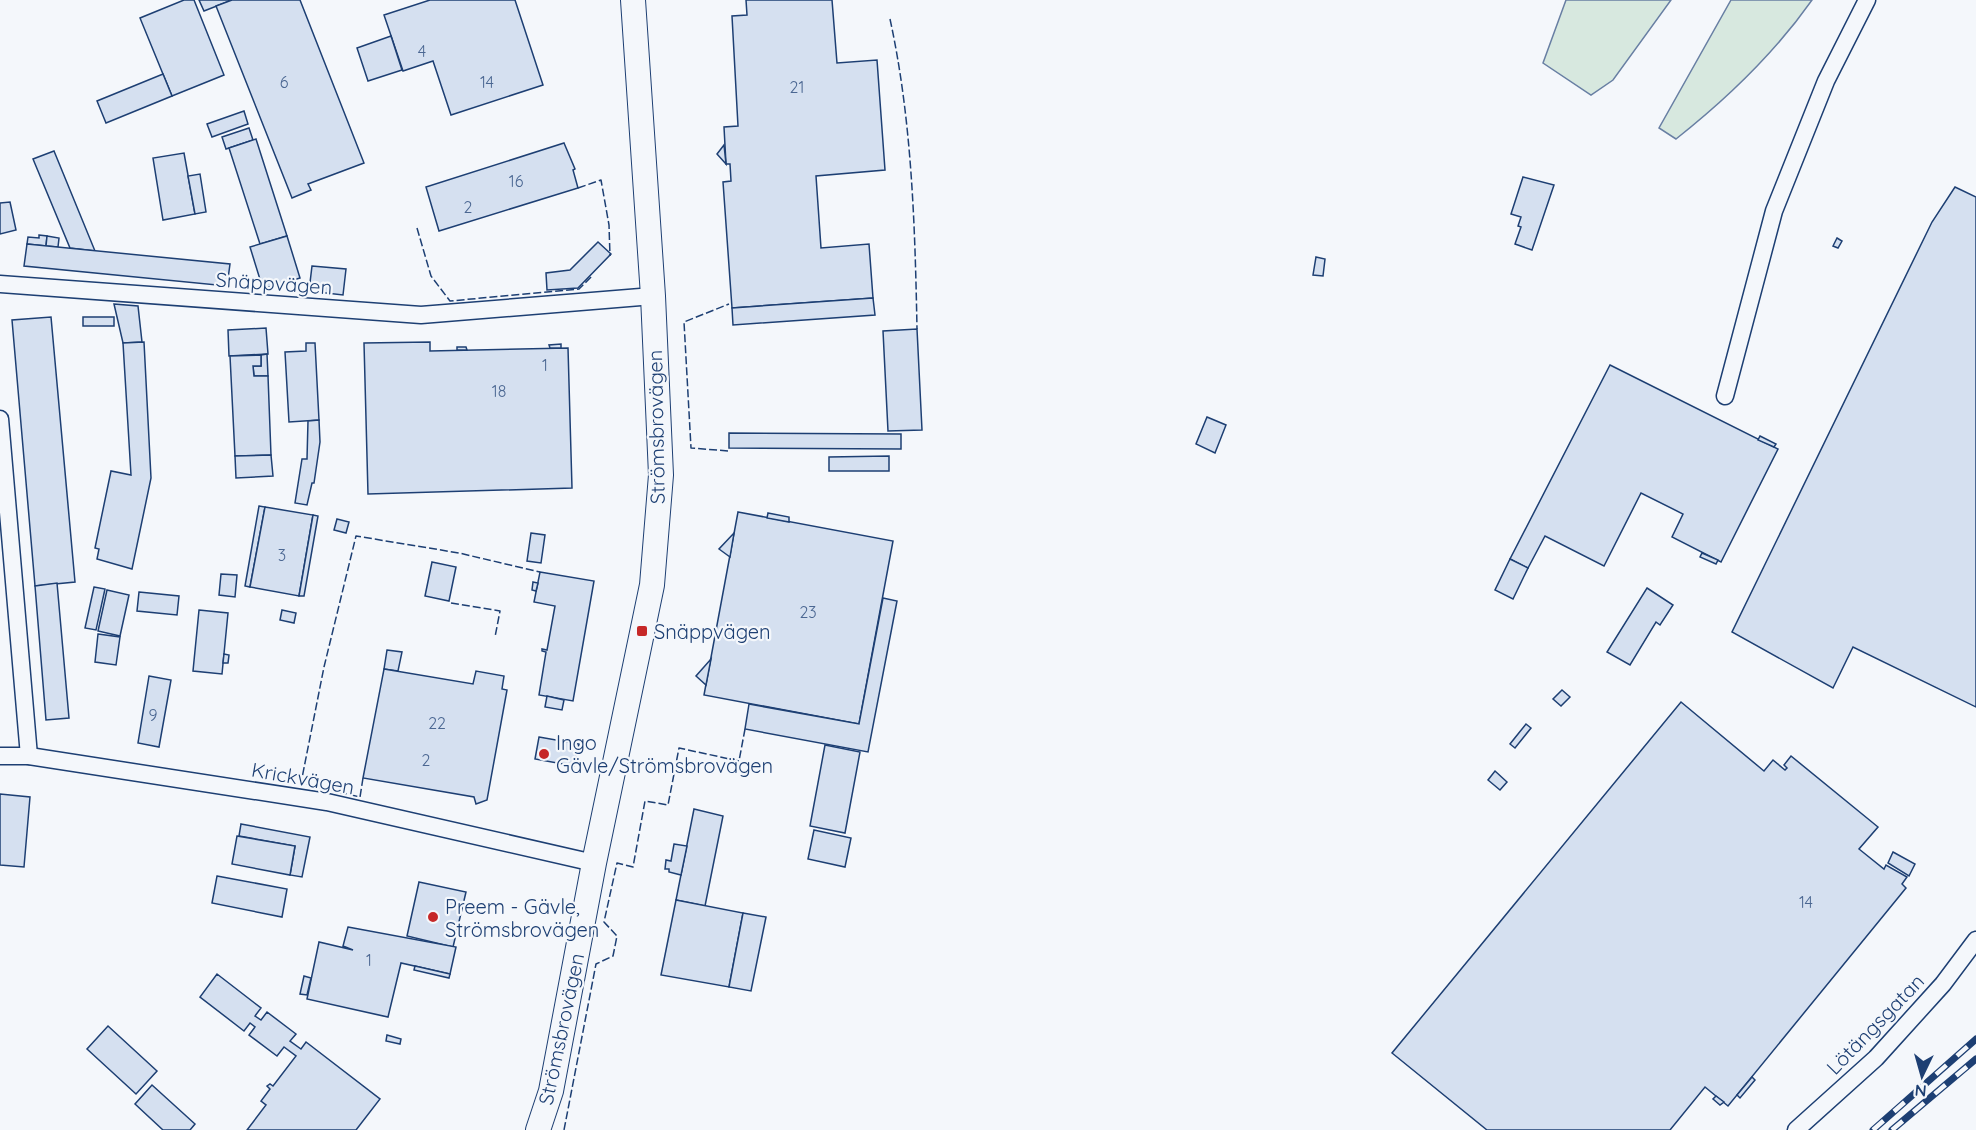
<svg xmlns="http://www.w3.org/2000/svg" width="1976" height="1130" font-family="Quicksand,sans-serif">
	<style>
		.green { fill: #d7e8df; stroke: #687fa3; stroke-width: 1.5 }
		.building { fill: #d5e0f0; stroke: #1d3f73; stroke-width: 1.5 }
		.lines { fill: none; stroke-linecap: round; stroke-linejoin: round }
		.minor-casing { stroke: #1d3f73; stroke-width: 19 }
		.secondary-casing { stroke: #1d3f73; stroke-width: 26 }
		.minor { stroke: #f4f7fb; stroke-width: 16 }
		.secondary { stroke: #f4f7fb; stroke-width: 24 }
		.rail-casing { stroke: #1d3f73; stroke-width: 7 }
		.rail { stroke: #f4f7fb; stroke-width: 4.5; stroke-dasharray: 14; stroke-linecap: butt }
		.fence { stroke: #1d3f73; stroke-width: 1.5; stroke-dasharray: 8 3; stroke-linecap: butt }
		.poi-dot { fill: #c62828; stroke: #f4f7fb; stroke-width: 2 }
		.labels { text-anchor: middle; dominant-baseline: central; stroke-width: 4.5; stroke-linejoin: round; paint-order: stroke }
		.number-label { font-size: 16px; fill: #4b6792 }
		.street-label { font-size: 20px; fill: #1d3f73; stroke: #f4f7fb }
		.poi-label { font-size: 20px; fill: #1d3f73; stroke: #f4f7fb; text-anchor: start }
	</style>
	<rect width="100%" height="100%" fill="#f4f7fb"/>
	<g class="green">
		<polygon points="1566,0 1671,0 1613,80 1591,95 1543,63"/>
		<path d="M 1731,0 L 1812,0 C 1774,54 1728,98 1676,139 L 1659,128 Z"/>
	</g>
	<g class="building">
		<polygon points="184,0 194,0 224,75 172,96 140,18"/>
		<polygon points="199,0 232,0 204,11"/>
		<polygon points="232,0 300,0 364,163 308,184 311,190 292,198 216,6"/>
		<polygon points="430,0 515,0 543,85 451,115 433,61 403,71 384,15"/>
		<polygon points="746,0 832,0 837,63 877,60 885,170 816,176 821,248 869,244 873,298 732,308 723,182 731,181 730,164 726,164 724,127 738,126 732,16 747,15"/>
		<polygon points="391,36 402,70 368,81 357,48"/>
		<polygon points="163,74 172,96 106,123 97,101"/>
		<polygon points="244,111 248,124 212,137 207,124"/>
		<polygon points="249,128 253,140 226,149 222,137"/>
		<polygon points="256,139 287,236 260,244 229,148"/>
		<polygon points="564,143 575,169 573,170 578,188 439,231 426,187"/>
		<polygon points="724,145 726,164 717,154"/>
		<polygon points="54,151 95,251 70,248 33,159"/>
		<polygon points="184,153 195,214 163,220 153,158"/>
		<polygon points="200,174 206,212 195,214 188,176"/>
		<polygon points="1523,177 1554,185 1532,250 1515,244 1521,227 1518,226 1521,217 1511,214"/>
		<polygon points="1955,187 1976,197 1976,707 1853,647 1833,688 1732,632 1932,222"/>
		<polygon points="10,202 16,230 0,234 0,203"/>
		<polygon points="39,235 47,236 46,246 27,244 28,237 39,238"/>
		<polygon points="47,236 59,238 58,247 46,246"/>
		<polygon points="287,236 300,278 263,289 250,247"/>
		<polygon points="1837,238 1842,241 1838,248 1833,246"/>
		<polygon points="598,242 611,254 578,288 547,290 546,273 570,270"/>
		<polygon points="27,244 230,264 227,286 24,266"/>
		<polygon points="1316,257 1325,259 1323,276 1313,275"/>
		<polygon points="312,266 346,269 343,295 309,291"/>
		<polygon points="873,298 875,315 733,325 732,308"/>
		<polygon points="114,304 138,306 142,342 123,343"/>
		<polygon points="51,317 75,582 35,586 12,320"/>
		<rect x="83" y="317" width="31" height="9"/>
		<polygon points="266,328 268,354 229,356 228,330"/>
		<polygon points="917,329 922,430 888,431 883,331"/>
		<polygon points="144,342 151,478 132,569 97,559 99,549 95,548 111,471 131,475 123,343"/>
		<polygon points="430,342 430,351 568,348 572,488 368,494 364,343"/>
		<polygon points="306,343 315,343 319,420 289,422 285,352 306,351"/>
		<polygon points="561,344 561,348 550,348 549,345"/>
		<polygon points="457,347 466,347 467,350 457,350"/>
		<polygon points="267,354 268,376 254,376 253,366 261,366 261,355"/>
		<polygon points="261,355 261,366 253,366 254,376 268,376 271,455 235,456 230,356"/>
		<polygon points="1610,365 1778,449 1721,562 1672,537 1683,514 1641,493 1604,566 1545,536 1528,568 1510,559"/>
		<polygon points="1207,417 1226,425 1215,453 1196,444"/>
		<polygon points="319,420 320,442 314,483 312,483 307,505 295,503 302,459 307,459 308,421"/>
		<polygon points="729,433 901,434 901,449 729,448"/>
		<polygon points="1760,436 1776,444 1774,447 1758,440"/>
		<polygon points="271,455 273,476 236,478 235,456"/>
		<polygon points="889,456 889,471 829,471 829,457"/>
		<polygon points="259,506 265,507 250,587 245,586"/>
		<polygon points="265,507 313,515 299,596 250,587"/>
		<polygon points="738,512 893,541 859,724 704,695"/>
		<polygon points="768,513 789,517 789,522 767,518"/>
		<polygon points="313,515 318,516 304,596 299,596"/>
		<polygon points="337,519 349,522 346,533 334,530"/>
		<polygon points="531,533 545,535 541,563 527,561"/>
		<polygon points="734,533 730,557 719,549"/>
		<polygon points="1702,553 1718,560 1716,564 1700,557"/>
		<polygon points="1510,559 1528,568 1513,599 1495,590"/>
		<polygon points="432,562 456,567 449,601 425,596"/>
		<polygon points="540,572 594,581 573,701 539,695 546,652 542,651 542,649 547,650 555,606 534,602"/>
		<polygon points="221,574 237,575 235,597 219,595"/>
		<polygon points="533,582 538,583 536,591 532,590"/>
		<polygon points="57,583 69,718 46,720 35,586"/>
		<polygon points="94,587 105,589 96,630 85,628"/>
		<polygon points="1647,588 1673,605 1660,625 1656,622 1630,665 1607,652"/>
		<polygon points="107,590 129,595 120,636 98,631"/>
		<polygon points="139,592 179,596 177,615 137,611"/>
		<polygon points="883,598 897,601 868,752 745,729 749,704 859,724"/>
		<polygon points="199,610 228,613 222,674 193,671"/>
		<polygon points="282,610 296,613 294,623 280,620"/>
		<polygon points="98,634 120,637 116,665 95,662"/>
		<polygon points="387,650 402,652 398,671 384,669"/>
		<polygon points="224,654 229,655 228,663 223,663"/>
		<polygon points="711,659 706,685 696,676"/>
		<polygon points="384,669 473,684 476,671 504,676 502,689 507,690 487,800 476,804 474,797 363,778"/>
		<polygon points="149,676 171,680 159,747 138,743"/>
		<polygon points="1562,690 1570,697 1561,706 1553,699"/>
		<polygon points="547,696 564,700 562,710 545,707"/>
		<polygon points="1681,702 1764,771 1773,760 1785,770 1787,768 1784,765 1791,756 1878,827 1859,849 1884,869 1886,865 1907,877 1902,884 1906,888 1728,1106 1705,1087 1670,1130 1487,1130 1392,1053"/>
		<polygon points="1526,724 1531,728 1515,748 1510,744"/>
		<polygon points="539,737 579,744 574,766 535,759"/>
		<polygon points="825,745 860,752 845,833 810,826"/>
		<polygon points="1495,771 1507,782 1500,790 1488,780"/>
		<polygon points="0,794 30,797 24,867 0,865"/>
		<polygon points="694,809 723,816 705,906 676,900"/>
		<polygon points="241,824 310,837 302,877 290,875 295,846 239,836"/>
		<polygon points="814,830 851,838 845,867 808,859"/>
		<polygon points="237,836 295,846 290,875 232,864"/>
		<polygon points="674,844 687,846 681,875 669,872 669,869 665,869 666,860 671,861"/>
		<polygon points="1893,852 1915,864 1909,876 1888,863"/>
		<polygon points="217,876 287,889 282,917 212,903"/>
		<polygon points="419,882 466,892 453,947 407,936"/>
		<polygon points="676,900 743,913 729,987 661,975"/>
		<polygon points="743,913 766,917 751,991 729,987"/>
		<polygon points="348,927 456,947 450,974 401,963 388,1017 307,999 319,942 353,950 343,946"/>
		<polygon points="415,966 450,974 449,978 414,970"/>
		<polygon points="217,974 261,1008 255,1016 261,1020 267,1012 296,1034 290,1041 301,1049 306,1042 380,1099 356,1130 247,1130 266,1105 261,1101 270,1089 267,1086 270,1084 273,1086 296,1056 284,1047 277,1056 249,1035 255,1027 250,1023 244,1031 200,997"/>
		<polygon points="304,976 311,978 307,995 300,994"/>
		<polygon points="108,1026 157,1071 136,1094 87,1049"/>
		<polygon points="387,1035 401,1039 400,1044 386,1041"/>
		<polygon points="1752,1077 1755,1080 1740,1098 1737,1095"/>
		<polygon points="152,1085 195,1124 190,1130 163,1130 135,1104"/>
		<polygon points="1716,1096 1724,1102 1720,1105 1713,1099"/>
	</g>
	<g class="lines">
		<defs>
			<g id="minor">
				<polyline points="0,284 421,315 653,296"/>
				<polyline points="1725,396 1774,211 1826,81 1867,0"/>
				<polyline points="0,419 29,756"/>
				<polyline points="0,756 29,756 327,802 594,863"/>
				<polyline points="1796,1130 1876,1058 1943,984 1976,940"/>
			</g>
			<polyline id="secondary" points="538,1130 551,1091 594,863 652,585 661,475 653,296 633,0"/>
		</defs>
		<use href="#minor" class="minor-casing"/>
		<use href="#secondary" class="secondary-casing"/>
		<use href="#minor" class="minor"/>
		<use href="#secondary" class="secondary"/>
		<defs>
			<g id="rail">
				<polyline points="1873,1130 1976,1039"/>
				<polyline points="1892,1130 1976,1059"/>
			</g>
		</defs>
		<use href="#rail" class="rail-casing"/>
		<use href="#rail" class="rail"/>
		<g class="fence">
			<path d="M 890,19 C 912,120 915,226 917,329"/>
			<polyline points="578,188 601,180 609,225 610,256"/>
			<polyline points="417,228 431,276 450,301 579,289 592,276"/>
			<polyline points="728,451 691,448 684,322 729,304"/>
			<polyline points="451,603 500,611 495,637"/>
			<polyline points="363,778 360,797 301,783 324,667 356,536 459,553 540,572"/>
			<polyline points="564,1130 596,964 613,956 617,936 604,922 617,863 633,867 645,801 668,805 679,748 739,761 745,729"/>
		</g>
	</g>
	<g class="poi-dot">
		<rect x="636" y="625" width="12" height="12" rx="3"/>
		<circle cx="544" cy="754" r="6"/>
		<circle cx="433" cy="917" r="6"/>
	</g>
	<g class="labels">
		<g class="number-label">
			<text x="422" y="51">4</text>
			<text x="284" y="82">6</text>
			<text x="487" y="82">14</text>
			<text x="797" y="87">21</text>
			<text x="516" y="181">16</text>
			<text x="468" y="207">2</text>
			<text x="545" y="365">1</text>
			<text x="499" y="391">18</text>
			<text x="282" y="555">3</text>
			<text x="808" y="612">23</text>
			<text x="153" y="715">9</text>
			<text x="437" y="723">22</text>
			<text x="426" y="760">2</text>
			<text x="1806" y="902">14</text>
			<text x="369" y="960">1</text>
		</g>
		<g class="street-label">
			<text transform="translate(274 283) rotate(4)">Snäppvägen</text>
			<text transform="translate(656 427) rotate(-91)">Strömsbrovägen</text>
			<text transform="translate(303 778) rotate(10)">Krickvägen</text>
			<text transform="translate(1875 1024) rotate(-46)">Lötängsgatan</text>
			<text transform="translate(561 1029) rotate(-78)">Strömsbrovägen</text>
		</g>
		<g class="poi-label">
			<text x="654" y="631">Snäppvägen</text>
			<text x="556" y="742">Ingo<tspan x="556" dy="23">Gävle/Strömsbrovägen</tspan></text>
			<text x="445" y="906">Preem - Gävle,<tspan x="445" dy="23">Strömsbrovägen</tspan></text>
		</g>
	</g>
	<g transform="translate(1922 1076) rotate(185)" stroke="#f4f7fb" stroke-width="4.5" paint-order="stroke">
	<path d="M0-4.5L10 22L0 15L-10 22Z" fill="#1d3f73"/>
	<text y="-9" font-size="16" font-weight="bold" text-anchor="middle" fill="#1d3f73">N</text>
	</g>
</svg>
